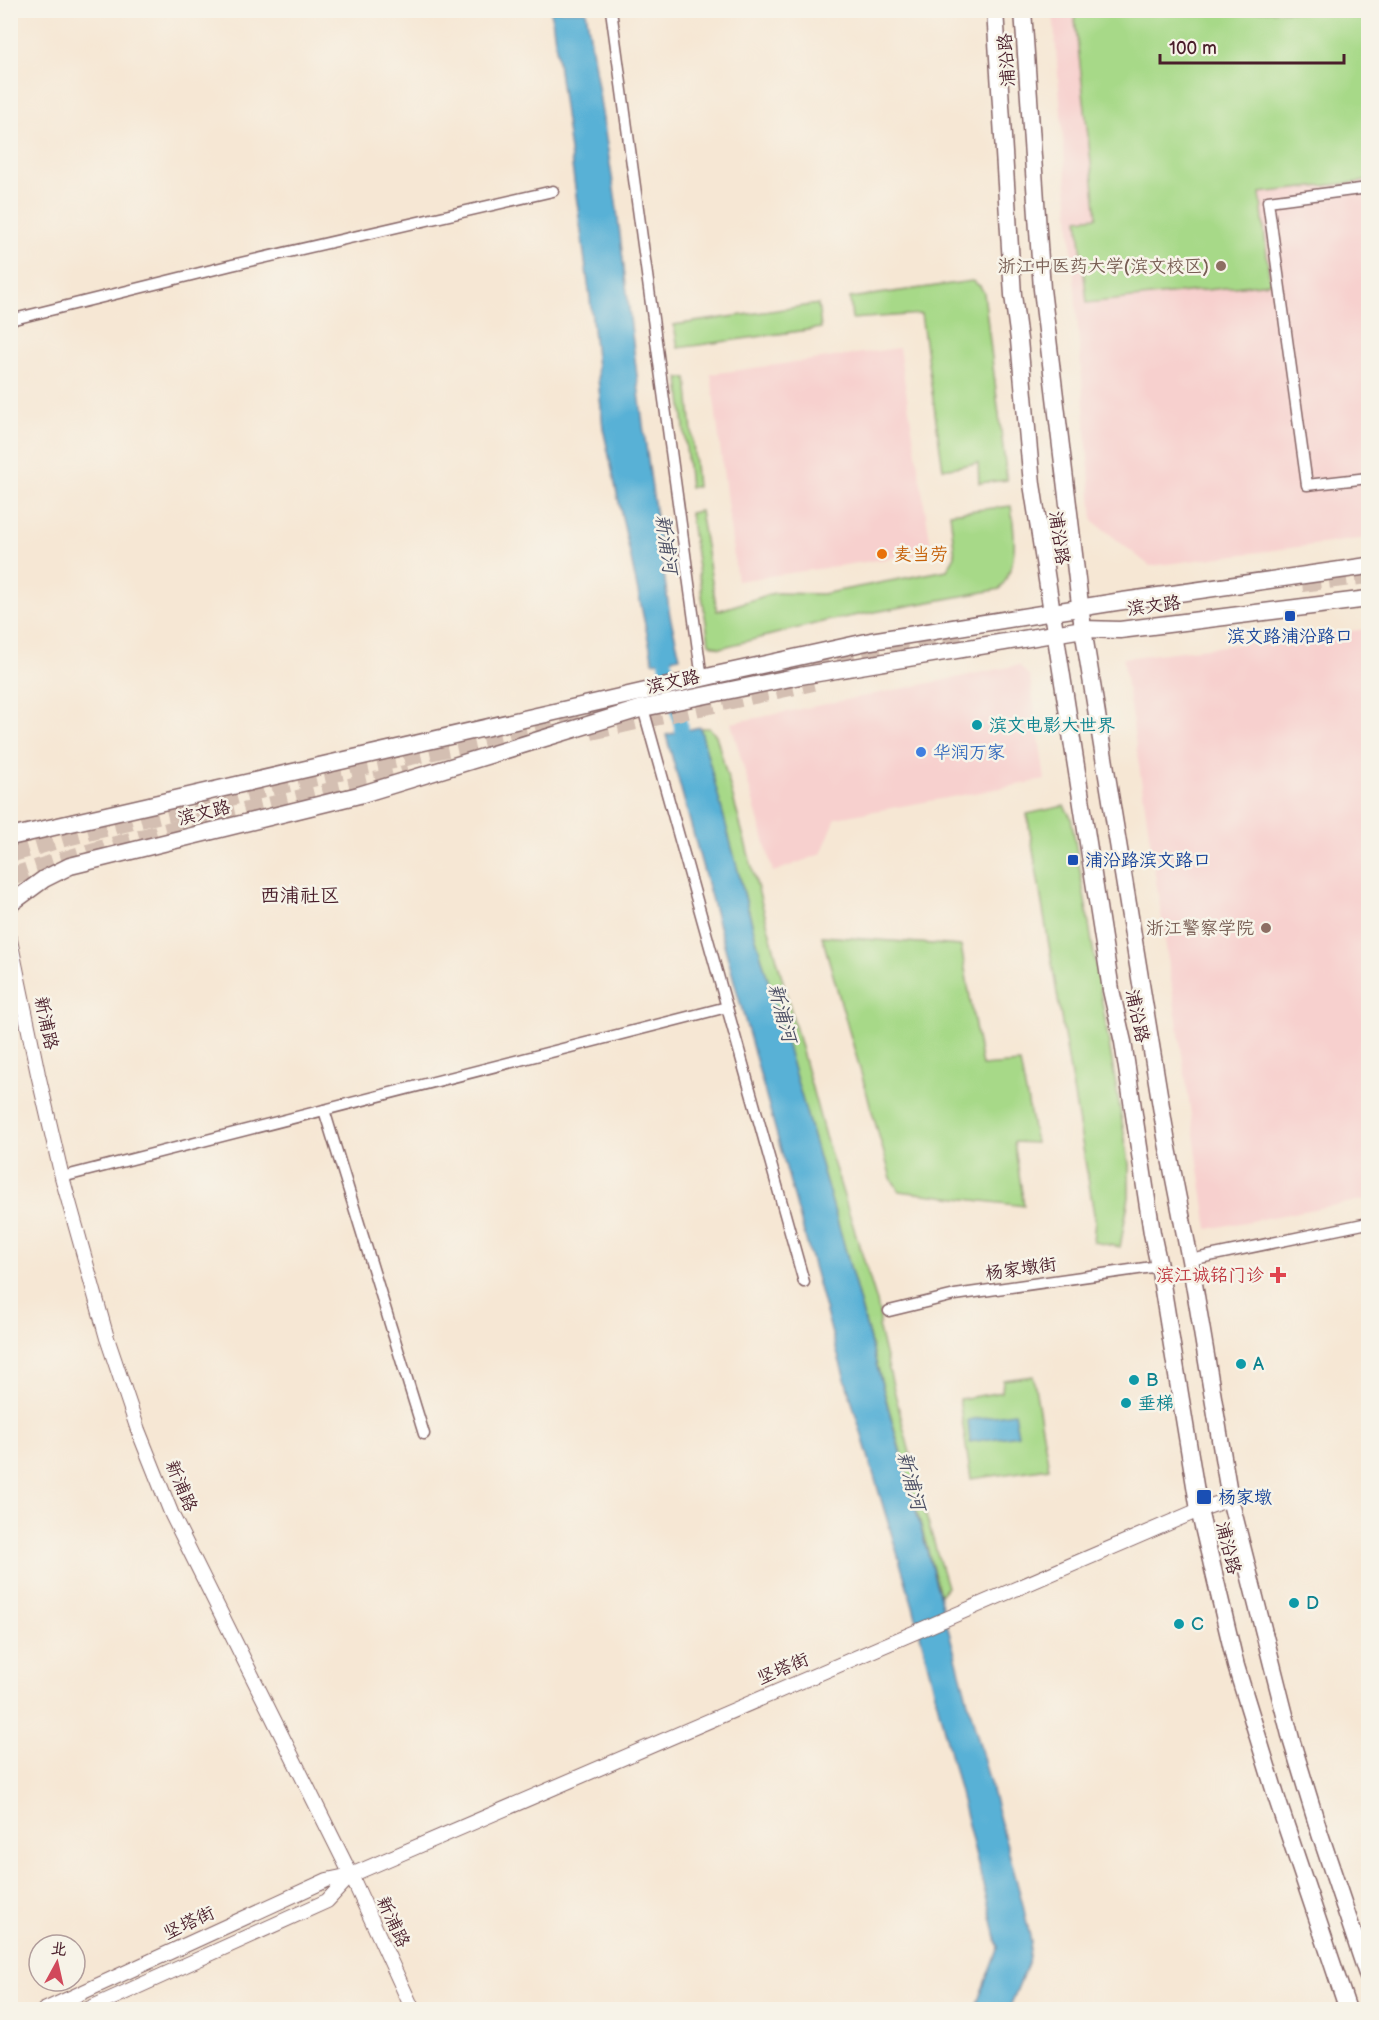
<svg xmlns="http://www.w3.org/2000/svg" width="1379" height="2020" font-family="'Balsamiq Sans','LXGW WenKai TC',sans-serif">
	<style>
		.built { fill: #f7d0ce }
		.green { fill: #a7d988; stroke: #787c5a; stroke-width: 1.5 }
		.water { fill: #59b1d6; stroke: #526880; stroke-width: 1.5 }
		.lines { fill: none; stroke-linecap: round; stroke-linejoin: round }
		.canal { stroke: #59b1d6; stroke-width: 14 }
		.trunk-tunnel { stroke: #d4bfb2; stroke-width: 18; stroke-dasharray: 18 9; stroke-linecap: butt }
		.minor-casing { stroke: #866566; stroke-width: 13 }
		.tertiary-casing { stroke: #866566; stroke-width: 16 }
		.primary-casing { stroke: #866566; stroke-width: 19 }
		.minor { stroke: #fff; stroke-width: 10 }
		.tertiary { stroke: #fff; stroke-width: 14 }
		.primary { stroke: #fff; stroke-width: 16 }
		.education-dot { fill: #8d6e63; stroke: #f7f3e8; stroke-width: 2 }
		.food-dot { fill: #e8710a; stroke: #f7f3e8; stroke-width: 2 }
		.transit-dot { fill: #1a4fb4; stroke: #f7f3e8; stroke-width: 2 }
		.culture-dot { fill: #0f9aa8; stroke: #f7f3e8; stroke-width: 2 }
		.shop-dot { fill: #3f7fe0; stroke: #f7f3e8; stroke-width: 2 }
		.health-dot { fill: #e0444e; stroke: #f7f3e8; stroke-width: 2 }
		.labels { text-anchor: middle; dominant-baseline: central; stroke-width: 5; stroke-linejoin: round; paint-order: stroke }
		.street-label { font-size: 18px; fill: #4a1f2b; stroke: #f7f3e8 }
		.education-label { font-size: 18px; fill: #785e54; stroke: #f7f3e8; text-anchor: end }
		.food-label { font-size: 18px; fill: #c56008; stroke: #f7f3e8; text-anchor: start }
		.transit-label { font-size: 18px; fill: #164399; stroke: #f7f3e8; text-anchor: start }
		.culture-label { font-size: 18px; fill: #0d838f; stroke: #f7f3e8; text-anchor: start }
		.shop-label { font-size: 18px; fill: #366cbe; stroke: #f7f3e8; text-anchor: start }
		.health-label { font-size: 18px; fill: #be3a42; stroke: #f7f3e8; text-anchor: end }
		.water-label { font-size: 20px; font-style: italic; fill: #4f5267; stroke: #f7f3e8 }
		.neighbourhood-label { font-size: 20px; fill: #4a1f2b; stroke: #f7f3e8 }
	</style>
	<rect width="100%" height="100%" fill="#f7f3e8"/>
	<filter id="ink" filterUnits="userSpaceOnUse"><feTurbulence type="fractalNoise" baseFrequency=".0167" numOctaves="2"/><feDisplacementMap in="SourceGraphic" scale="12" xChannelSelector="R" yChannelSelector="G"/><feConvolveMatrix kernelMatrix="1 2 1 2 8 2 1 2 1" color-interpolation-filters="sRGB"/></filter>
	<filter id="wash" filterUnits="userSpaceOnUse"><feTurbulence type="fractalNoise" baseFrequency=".008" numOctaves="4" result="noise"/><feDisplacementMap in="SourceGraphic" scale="24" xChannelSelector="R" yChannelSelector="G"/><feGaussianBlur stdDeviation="1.35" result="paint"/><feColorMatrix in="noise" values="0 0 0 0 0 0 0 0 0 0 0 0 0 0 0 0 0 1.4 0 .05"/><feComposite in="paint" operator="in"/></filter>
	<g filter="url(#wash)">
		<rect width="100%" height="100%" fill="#f6e7d4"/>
		<g class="built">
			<polygon points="1053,11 1368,11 1368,538 1150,566 1093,521"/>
			<polygon points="899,348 932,552 737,581 711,374"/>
			<polygon points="1368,629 1368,1199 1208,1229 1123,658"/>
			<polygon points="1019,665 1030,677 1045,780 836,818 821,854 773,872 731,723"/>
		</g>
		<g class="green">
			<polygon points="1074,11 1368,11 1368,181 1260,193 1270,283 1087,303 1078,219 1097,217"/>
			<polygon points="972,281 980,286 984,293 1007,480 979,483 978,463 943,469 921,314 852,319 850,298"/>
			<polygon points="818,304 821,328 678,348 674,325"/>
			<polygon points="679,378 687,378 697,487 690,487"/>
			<path d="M 1011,506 C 1015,537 1019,562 1000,589 L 826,621 L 720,648 L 709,643 L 690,513 L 700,511 L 717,611 L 774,593 L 822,594 L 947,570 L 955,556 L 950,513 Z"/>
			<polygon points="700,728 709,728 716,735 825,1136 877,1302 880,1319 879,1330 924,1509 947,1587 940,1595 843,1241 755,935"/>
			<polygon points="1064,806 1071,817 1129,1163 1129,1197 1120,1247 1093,1242 1095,1220 1027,814"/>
			<polygon points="822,936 961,946 982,1066 1020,1063 1036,1143 1014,1142 1024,1206 899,1191 891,1178"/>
			<polygon points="1033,1376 1049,1468 971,1479 959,1399 1002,1392 1003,1380"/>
		</g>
		<g class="water">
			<polygon points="551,11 586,11 616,202 643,425 670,616 680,657 653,662 603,428 590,298"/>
			<polygon points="700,727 755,935 843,1241 1022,1901 1031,1941 1028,1963 1009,2009 975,2009 998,1947 992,1920 913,1606 837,1352 666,735"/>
			<polygon points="1014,1413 1018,1435 970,1442 968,1420"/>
		</g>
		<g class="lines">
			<polyline class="canal" points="661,643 686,747"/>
		</g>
	</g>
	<g filter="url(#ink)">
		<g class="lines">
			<g class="trunk-tunnel">
				<polyline points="1302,583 1368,575"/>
				<polyline points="811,667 966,633"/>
				<polyline points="591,731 813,682"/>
				<polyline points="10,854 67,837 276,786 609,712"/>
				<path d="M 10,877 C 141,834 276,804 409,773"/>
			</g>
			<defs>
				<g id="minor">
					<polyline points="611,10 702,679"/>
					<polyline points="1368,188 1268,201 1307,485 1368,478"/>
					<polyline points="10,320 232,265 553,191"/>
					<polyline points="643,708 804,1282"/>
					<polyline points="324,1110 424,1434"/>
					<polyline points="62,1177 727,1007"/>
					<polyline points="1190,1260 1368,1223"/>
					<polyline points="889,1311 955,1295 1159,1266"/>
				</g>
				<g id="tertiary">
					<polyline points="10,940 38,1074 62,1177 107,1338 138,1430 172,1515 351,1875 413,2010"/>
					<polyline points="44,2010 327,1880 351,1875 1199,1510 1230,1499"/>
					<polyline points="86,2010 327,1901 351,1875"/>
				</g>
				<g id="primary">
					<polyline points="995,10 1013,295 1019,340 1032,484 1111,990 1123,1042 1152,1233 1159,1266 1199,1510 1236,1666 1277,1799 1348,2010"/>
					<polyline points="1023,10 1042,289 1083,629 1167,1143 1190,1260 1230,1499 1291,1739 1320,1834 1368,1977"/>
					<polyline points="10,837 720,674 871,641 1116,602 1368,566"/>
					<polyline points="10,904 44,879 70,866 359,795 643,708 800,676 1083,629 1120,630 1368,599"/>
				</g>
			</defs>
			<use href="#minor" class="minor-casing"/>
			<use href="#tertiary" class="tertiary-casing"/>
			<use href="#primary" class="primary-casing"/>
			<use href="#minor" class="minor"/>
			<use href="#tertiary" class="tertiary"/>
			<use href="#primary" class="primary"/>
		</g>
	</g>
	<g class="education-dot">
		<circle cx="1221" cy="266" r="6"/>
		<circle cx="1266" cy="928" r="6"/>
	</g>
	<circle class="food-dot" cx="882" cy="554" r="6"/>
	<g class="transit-dot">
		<rect x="1284" y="610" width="12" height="12" rx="3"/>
		<rect x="1067" y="854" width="12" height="12" rx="3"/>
		<rect x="1196" y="1489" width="16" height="16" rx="3"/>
	</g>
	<g class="culture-dot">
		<circle cx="977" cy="725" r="6"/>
		<circle cx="1241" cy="1364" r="6"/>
		<circle cx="1134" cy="1380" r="6"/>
		<circle cx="1126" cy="1403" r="6"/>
		<circle cx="1294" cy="1603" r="6"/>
		<circle cx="1179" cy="1624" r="6"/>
	</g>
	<circle class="shop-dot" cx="921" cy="752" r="6"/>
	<path class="health-dot" d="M1275 1266h6v6h6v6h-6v6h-6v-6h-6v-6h6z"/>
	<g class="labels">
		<g class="street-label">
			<text transform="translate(1007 60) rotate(-94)">浦沿路</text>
			<text transform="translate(1059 538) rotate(82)">浦沿路</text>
			<text transform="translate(1154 606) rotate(-7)">滨文路</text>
			<text transform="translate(673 682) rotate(-12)">滨文路</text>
			<text transform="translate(204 813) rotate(-14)">滨文路</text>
			<text transform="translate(1137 1016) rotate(78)">浦沿路</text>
			<text transform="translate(46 1023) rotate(78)">新浦路</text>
			<text transform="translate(1021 1269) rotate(-8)">杨家墩街</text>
			<text transform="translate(181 1486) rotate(67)">新浦路</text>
			<text transform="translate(1228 1548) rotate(76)">浦沿路</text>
			<text transform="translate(783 1669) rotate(-23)">坚塔街</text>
			<text transform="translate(393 1922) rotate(65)">新浦路</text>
			<text transform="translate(189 1923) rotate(-25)">坚塔街</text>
		</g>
		<g class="education-label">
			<text x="1209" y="266">浙江中医药大学(滨文校区)</text>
			<text x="1254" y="928">浙江警察学院</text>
		</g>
		<g class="food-label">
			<text x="894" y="554">麦当劳</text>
		</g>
		<g class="transit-label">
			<text x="1290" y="636" text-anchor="middle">滨文路浦沿路口</text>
			<text x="1085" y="860">浦沿路滨文路口</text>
			<text x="1218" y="1497">杨家墩</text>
		</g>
		<g class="culture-label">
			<text x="989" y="725">滨文电影大世界</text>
			<text x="1253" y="1364">A</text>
			<text x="1146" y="1380">B</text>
			<text x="1138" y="1403">垂梯</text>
			<text x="1306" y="1603">D</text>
			<text x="1191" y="1624">C</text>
		</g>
		<g class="shop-label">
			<text x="933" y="752">华润万家</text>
		</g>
		<g class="health-label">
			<text x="1264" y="1275">滨江诚铭门诊</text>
		</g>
		<g class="water-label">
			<text transform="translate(666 544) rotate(82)">新浦河</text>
			<text transform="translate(782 1013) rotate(75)">新浦河</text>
			<text transform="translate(911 1481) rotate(75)">新浦河</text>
		</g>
		<g class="neighbourhood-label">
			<text x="300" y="896">西浦社区</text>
		</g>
	</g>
	<rect width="1379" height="2020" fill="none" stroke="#f7f3e8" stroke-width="36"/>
	<g transform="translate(57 1963) rotate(8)"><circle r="28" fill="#f7f3e8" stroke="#b29e9c" stroke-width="1.5"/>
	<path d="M0-4.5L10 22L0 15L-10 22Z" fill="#d1495b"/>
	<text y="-9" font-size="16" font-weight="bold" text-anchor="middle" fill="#4a1f2b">北</text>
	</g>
	<path d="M1160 54v9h184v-9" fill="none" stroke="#4a1f2b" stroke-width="3"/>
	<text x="1169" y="54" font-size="18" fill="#4a1f2b" stroke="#f7f3e8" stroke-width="4.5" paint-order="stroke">100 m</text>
</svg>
